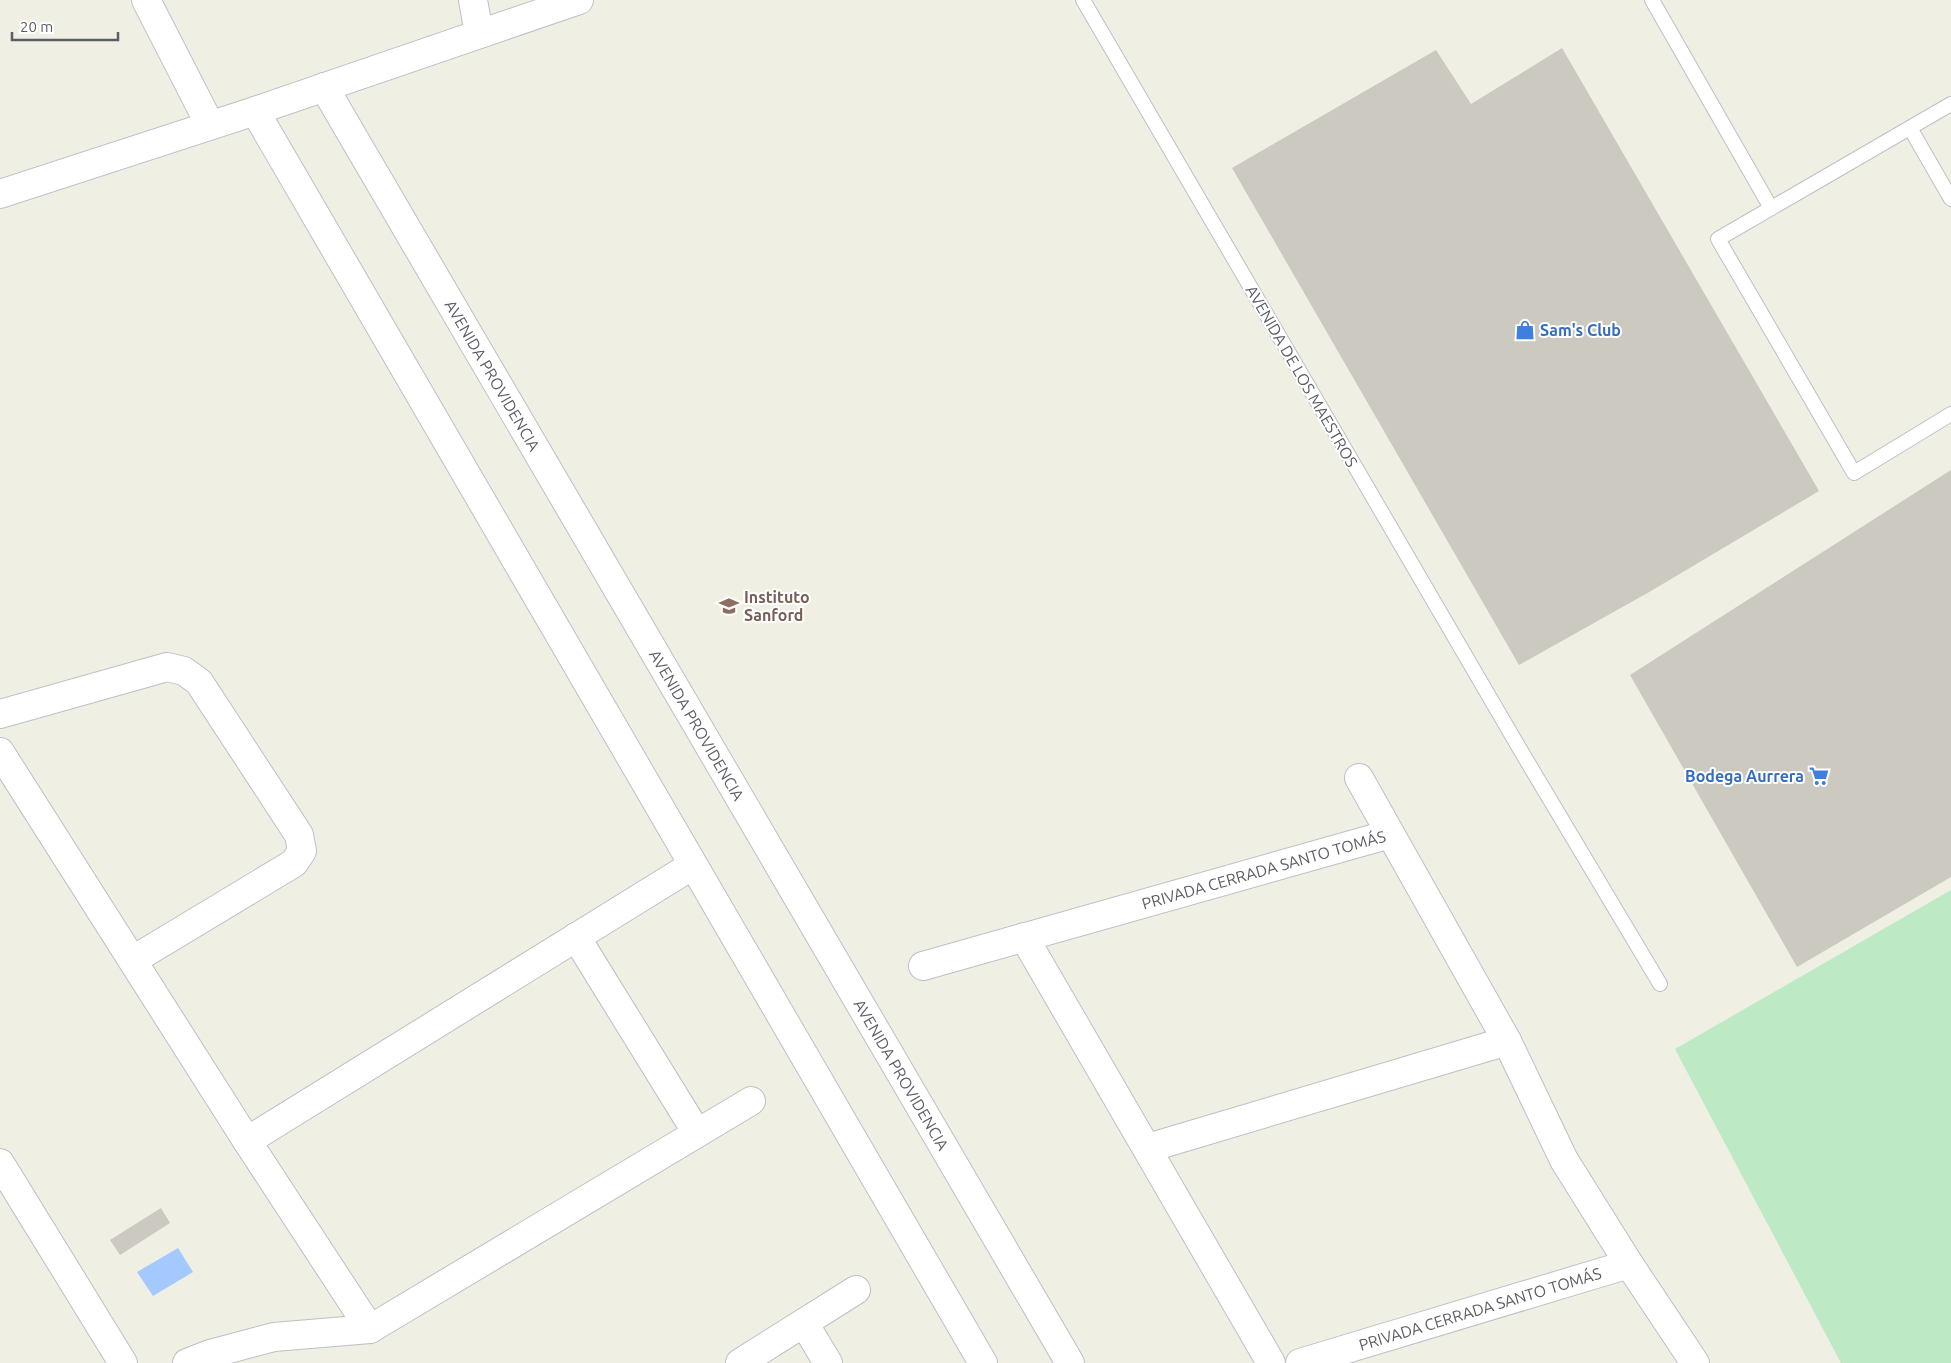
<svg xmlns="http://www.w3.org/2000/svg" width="1951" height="1363" font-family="Ubuntu,sans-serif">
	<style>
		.green { fill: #bdeac4 }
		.water { fill: #a4c9ff }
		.building { fill: #cbc9c0 }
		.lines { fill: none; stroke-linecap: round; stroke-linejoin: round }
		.lane-casing { stroke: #bdbfc6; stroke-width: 16 }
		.street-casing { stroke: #bdbfc6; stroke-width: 30 }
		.secondary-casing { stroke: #bec0c8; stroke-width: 30 }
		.lane { stroke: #fff; stroke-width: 14 }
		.street { stroke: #fff; stroke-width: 28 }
		.secondary { stroke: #fff; stroke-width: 28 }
		.labels { text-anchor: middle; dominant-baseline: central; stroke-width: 4; stroke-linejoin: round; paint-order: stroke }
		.shop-label { font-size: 16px; font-weight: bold; fill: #366cbe; stroke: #fff; text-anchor: start }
		.street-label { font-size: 16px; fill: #5b5e65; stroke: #fff }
		.education-label { font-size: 16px; font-weight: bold; fill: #785e54; stroke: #fff; text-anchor: start }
	</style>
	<rect width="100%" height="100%" fill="#f0efe3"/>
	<polygon class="green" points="1951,890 1951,1363 1841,1363 1675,1049"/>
	<polygon class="water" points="178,1248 193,1272 153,1296 137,1272"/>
	<g class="building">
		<polygon points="1562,48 1819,491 1651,591 1519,665 1232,168 1436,50 1471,104"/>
		<polygon points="1951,470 1951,877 1797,967 1630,675"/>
		<polygon points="161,1208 170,1223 120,1255 110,1240"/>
	</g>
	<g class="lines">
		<defs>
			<g id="lane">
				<polyline points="1083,0 1521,751 1660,984"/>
				<polyline points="1652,0 1771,208"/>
				<polyline points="1951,104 1718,239 1854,473 1951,414"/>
				<polyline points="1910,128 1951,199"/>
			</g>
			<g id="street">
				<polyline points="146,0 210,125"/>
				<polyline points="473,0 479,34"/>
				<path id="s1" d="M 324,87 L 1070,1363"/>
				<polyline points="255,111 983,1363"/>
				<polyline points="0,714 167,667 184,671 199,682 299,835 302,851 294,863 133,960"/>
				<polyline points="0,752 247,1141 370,1329"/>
				<polyline points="1359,778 1507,1041 1564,1160 1629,1264 1695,1363"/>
				<polyline points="576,937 697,1133"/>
				<polyline points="1024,937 1271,1363"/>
				<path id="s2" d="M 923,966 L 1390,834"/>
				<polyline points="247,1141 693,865"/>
				<polyline points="1148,1148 1507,1041"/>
				<polyline points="0,1163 123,1363"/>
				<polyline points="804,1323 828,1363"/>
				<polyline points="187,1363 210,1354 274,1337 370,1329 751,1101"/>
				<polyline points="740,1363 856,1290"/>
				<path id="s3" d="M 1300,1363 L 1629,1264"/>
			</g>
			<polyline id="secondary" points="0,194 255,111 579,0"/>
		</defs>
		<use href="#lane" class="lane-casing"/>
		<use href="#street" class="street-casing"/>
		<use href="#secondary" class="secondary-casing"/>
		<use href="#lane" class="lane"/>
		<use href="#street" class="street"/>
		<use href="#secondary" class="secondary"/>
	</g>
	<defs>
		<symbol id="shop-bare" viewBox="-9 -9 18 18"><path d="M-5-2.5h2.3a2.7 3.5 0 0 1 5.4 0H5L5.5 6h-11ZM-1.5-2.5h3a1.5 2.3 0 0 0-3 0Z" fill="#3f7fe0" stroke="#fff" stroke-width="2.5" paint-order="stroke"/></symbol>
		<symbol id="school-bare" viewBox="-9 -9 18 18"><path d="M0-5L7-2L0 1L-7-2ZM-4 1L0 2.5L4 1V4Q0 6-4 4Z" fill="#8d6e63" stroke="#fff" stroke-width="2.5" paint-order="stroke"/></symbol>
		<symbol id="supermarket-bare" viewBox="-9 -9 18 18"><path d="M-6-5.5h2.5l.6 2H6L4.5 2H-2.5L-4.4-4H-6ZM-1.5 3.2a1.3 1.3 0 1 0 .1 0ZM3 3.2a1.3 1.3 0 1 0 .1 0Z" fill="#3f7fe0" stroke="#fff" stroke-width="2.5" paint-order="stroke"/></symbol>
	</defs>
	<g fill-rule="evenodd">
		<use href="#shop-bare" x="1511" y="316" width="28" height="28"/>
		<use href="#school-bare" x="715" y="592" width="28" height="28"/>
		<use href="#supermarket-bare" x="1805" y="762" width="28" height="28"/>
	</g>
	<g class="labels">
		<g class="shop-label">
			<text x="1540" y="330">Sam's Club</text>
			<text x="1804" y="776" text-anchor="end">Bodega Aurrera</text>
		</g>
		<g class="street-label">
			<text stroke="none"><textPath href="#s1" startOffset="334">AVENIDA PROVIDENCIA</textPath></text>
			<text transform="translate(1302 376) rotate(60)">AVENIDA DE LOS MAESTROS</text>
			<text stroke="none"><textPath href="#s1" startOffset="739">AVENIDA PROVIDENCIA</textPath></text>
			<text stroke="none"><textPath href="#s2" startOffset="354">PRIVADA CERRADA SANTO TOMÁS</textPath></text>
			<text stroke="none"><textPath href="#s1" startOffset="1144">AVENIDA PROVIDENCIA</textPath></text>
			<text stroke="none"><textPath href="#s3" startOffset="188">PRIVADA CERRADA SANTO TOMÁS</textPath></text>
		</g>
		<g class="education-label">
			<text x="744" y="597">Instituto<tspan x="744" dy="18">Sanford</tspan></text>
		</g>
	</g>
	<path d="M12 32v8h106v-8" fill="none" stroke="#5b5e65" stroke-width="2.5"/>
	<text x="20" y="32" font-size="15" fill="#5b5e65" stroke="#ffffff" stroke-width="4" paint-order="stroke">20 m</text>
</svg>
